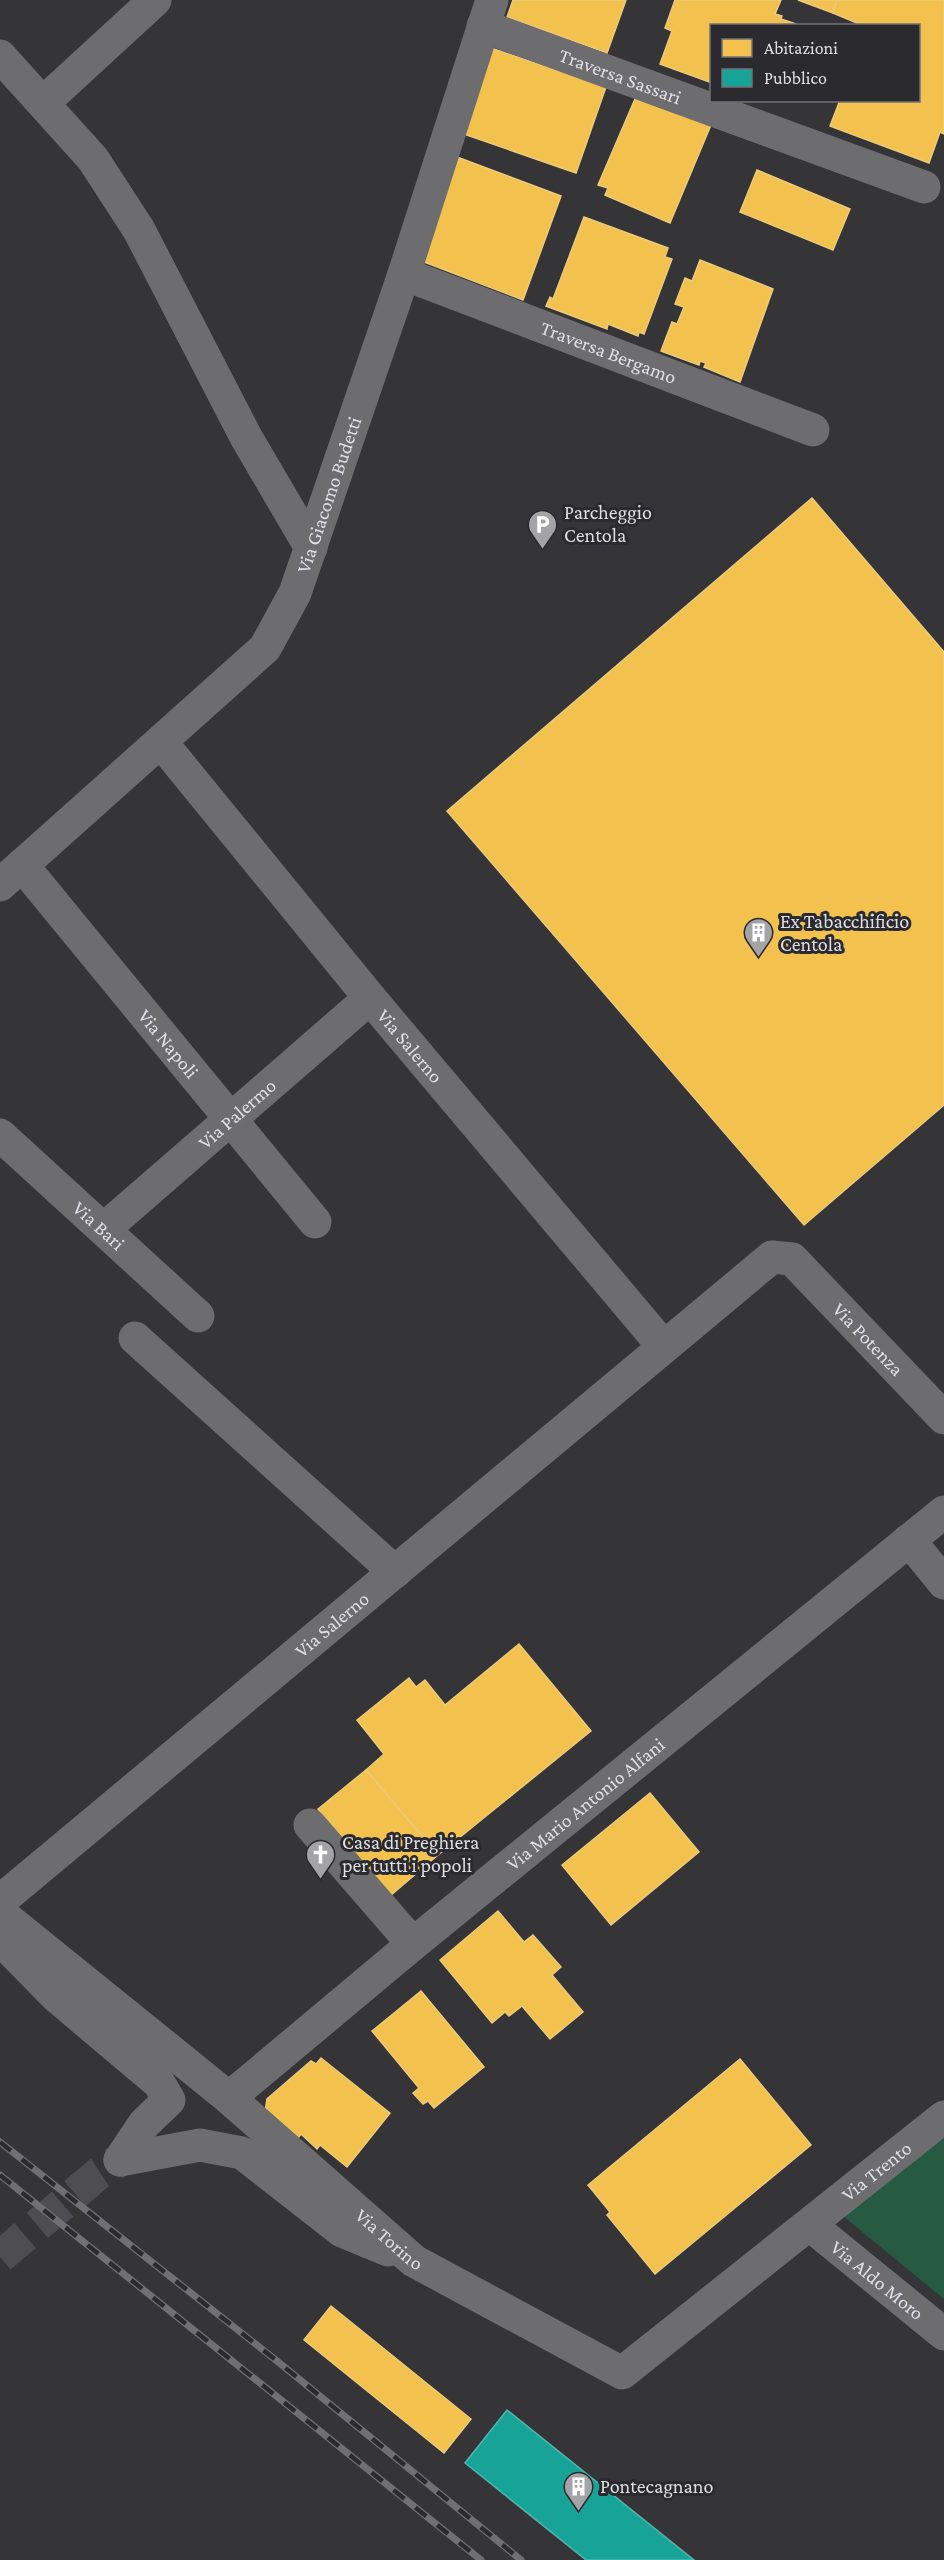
<svg xmlns="http://www.w3.org/2000/svg" width="944" height="2560" font-family="'Crimson Pro',serif">
	<style>
		.green { fill: #275a42 }
		.homes { fill: #f2c14e; stroke: #ecca7b; stroke-width: 1.5 }
		.public { fill: #17a398; stroke: #53b5ae; stroke-width: 1.5 }
		.lines { fill: none; stroke-linecap: round; stroke-linejoin: round }
		.street-tunnel { stroke: #4e4e52; stroke-width: 33; stroke-dasharray: 33 16; stroke-linecap: butt }
		.street { stroke: #6d6c6f; stroke-width: 33 }
		.rail-casing { stroke: #707074; stroke-width: 7 }
		.rail { stroke: #2a2a2f; stroke-width: 4.5; stroke-dasharray: 14; stroke-linecap: butt }
		.labels { text-anchor: middle; dominant-baseline: central; stroke-width: 6; stroke-linejoin: round; paint-order: stroke }
		.street-label { font-size: 20px; fill: #dfdfe3; stroke: #2a2a2f }
		.poi-label { font-size: 20px; fill: #dfdfe3; stroke: #2a2a2f; text-anchor: start }
	</style>
	<rect width="100%" height="100%" fill="#353538"/>
	<polygon class="green" points="944,2138 944,2299 843,2216"/>
	<g class="homes">
		<polygon points="513,0 626,0 607,53 507,17"/>
		<polygon points="675,0 781,0 775,14 782,16 781,19 796,24 712,26 712,83 660,64 672,31 665,28"/>
		<polygon points="798,0 837,0 833,13"/>
		<polygon points="837,0 944,0 944,134 940,132 929,163 830,126 840,100 918,100 918,26 864,26 833,13"/>
		<polygon points="491,48 606,87 576,173 461,133"/>
		<polygon points="645,98 711,125 670,223 605,195 608,188 598,185 635,99 643,102"/>
		<polygon points="457,157 561,196 523,300 419,260"/>
		<polygon points="757,170 850,209 833,250 740,212"/>
		<polygon points="584,217 668,248 665,257 672,259 644,334 639,332 638,336 608,324 607,329 546,306 550,297 553,299"/>
		<polygon points="700,260 773,289 740,382 704,367 706,363 700,361 699,365 661,351 672,322 677,324 684,307 675,304 685,278 692,281"/>
		<polygon points="812,498 944,652 944,1105 804,1225 447,811"/>
		<polygon points="519,1644 591,1731 438,1855 366,1770 384,1754 357,1720 409,1678 416,1687 425,1680 445,1705"/>
		<polygon points="366,1770 438,1855 390,1896 318,1809"/>
		<polygon points="650,1793 699,1852 611,1925 562,1865"/>
		<polygon points="498,1911 524,1942 533,1935 561,1967 552,1975 583,2012 550,2039 522,2006 509,2016 505,2012 492,2023 440,1960"/>
		<polygon points="421,1991 484,2067 434,2108 428,2101 423,2104 413,2093 419,2088 372,2031"/>
		<polygon points="321,2058 390,2113 347,2167 320,2145 317,2149 301,2134 298,2138 265,2112 267,2099 311,2061 316,2064"/>
		<polygon points="740,2059 811,2145 655,2274 607,2215 610,2212 588,2185"/>
		<polygon points="331,2306 471,2419 444,2453 304,2340"/>
	</g>
	<polygon class="public" points="507,2410 694,2560 586,2560 465,2463"/>
	<g class="lines">
		<polyline class="street-tunnel" points="0,2257 98,2174 120,2160"/>
		<g class="street">
			<path id="s1" d="M 483,26 L 924,187"/>
			<polyline points="0,56 93,159 139,230 246,437 311,548"/>
			<polyline points="43,103 155,0"/>
			<path id="s2" d="M 404,274 L 813,430"/>
			<path id="s3" d="M 161,742 L 370,998 L 664,1347"/>
			<path id="s4" d="M 22,865 L 315,1222"/>
			<path id="s5" d="M 0,885 L 265,648 L 295,593 L 404,274 L 492,0"/>
			<path id="s6" d="M 0,1135 L 198,1316"/>
			<path id="s7" d="M 104,1229 L 370,998"/>
			<polyline points="135,1338 395,1572"/>
			<polyline points="909,1540 944,1583"/>
			<polyline points="310,1825 413,1944"/>
			<path id="s8" d="M 0,1901 L 772,1257 L 792,1259 L 944,1418"/>
			<path id="s9" d="M 0,1913 L 229,2098 L 414,2261 L 622,2373 L 944,2117"/>
			<polyline points="0,1926 8,1947 57,1997 159,2083 169,2100 144,2124 120,2160"/>
			<path id="s10" d="M 229,2098 L 413,1944 L 944,1512"/>
			<polyline points="120,2160 200,2145 242,2153 342,2231 388,2250"/>
			<path id="s11" d="M 810,2225 L 944,2334"/>
		</g>
		<defs>
			<g id="rail">
				<polyline points="0,2142 277,2361 521,2560"/>
				<polyline points="0,2175 481,2560"/>
			</g>
		</defs>
		<use href="#rail" class="rail-casing"/>
		<use href="#rail" class="rail"/>
	</g>
	<defs>
		<symbol id="parking-pin" viewBox="-11 -11 22 30"><path d="M0 17L-7.5 6A9.5 9.5 0 1 1 7.5 6Z" fill="#a4a4a7" stroke="#2a2a2f"/><path d="M-3.5-5.5H1a3.5 3.5 0 0 1 0 7H-1V5.5H-3.5ZM-1-3.4V-.6H.8a1.4 1.4 0 0 0 0-2.8Z" fill="#fff"/></symbol>
		<symbol id="building-pin" viewBox="-11 -11 22 30"><path d="M0 17L-7.5 6A9.5 9.5 0 1 1 7.5 6Z" fill="#a4a4a7" stroke="#2a2a2f"/><path d="M-4-6H4V6H1V3H-1V6H-4ZM-2.5-4.3h1.7v1.8h-1.7ZM.8-4.3h1.7v1.8H.8ZM-2.5-1h1.7V.8h-1.7ZM.8-1h1.7V.8H.8Z" fill="#fff"/></symbol>
		<symbol id="church-pin" viewBox="-11 -11 22 30"><path d="M0 17L-7.5 6A9.5 9.5 0 1 1 7.5 6Z" fill="#a4a4a7" stroke="#2a2a2f"/><path d="M-1.2-6h2.4v3.5h3.3v2.4h-3.3V6h-2.4V-.1h-3.3v-2.4h3.3Z" fill="#fff"/></symbol>
	</defs>
	<g fill-rule="evenodd">
		<use href="#parking-pin" x="526" y="508" width="33" height="45"/>
		<use href="#building-pin" x="742" y="916" width="33" height="45"/>
		<use href="#church-pin" x="304" y="1838" width="33" height="45"/>
		<use href="#building-pin" x="562" y="2470" width="33" height="45"/>
	</g>
	<g class="labels">
		<g class="street-label">
			<text stroke="none"><textPath href="#s1" startOffset="146">Traversa Sassari</textPath></text>
			<text stroke="none"><textPath href="#s2" startOffset="219">Traversa Bergamo</textPath></text>
			<text stroke="none"><textPath href="#s5" startOffset="522">Via Giacomo Budetti</textPath></text>
			<text stroke="none"><textPath href="#s4" startOffset="231">Via Napoli</textPath></text>
			<text stroke="none"><textPath href="#s3" startOffset="393">Via Salerno</textPath></text>
			<text stroke="none"><textPath href="#s7" startOffset="176">Via Palermo</textPath></text>
			<text stroke="none"><textPath href="#s6" startOffset="134">Via Bari</textPath></text>
			<text stroke="none"><textPath href="#s8" startOffset="1136">Via Potenza</textPath></text>
			<text stroke="none"><textPath href="#s8" startOffset="432">Via Salerno</textPath></text>
			<text stroke="none"><textPath href="#s10" startOffset="462">Via Mario Antonio Alfani</textPath></text>
			<text stroke="none"><textPath href="#s9" startOffset="1102">Via Trento</textPath></text>
			<text stroke="none"><textPath href="#s9" startOffset="508">Via Torino</textPath></text>
			<text stroke="none"><textPath href="#s11" startOffset="87">Via Aldo Moro</textPath></text>
		</g>
		<g class="poi-label">
			<text x="564" y="512">Parcheggio<tspan x="564" dy="23">Centola</tspan></text>
			<text x="780" y="921">Ex Tabacchificio<tspan x="780" dy="23">Centola</tspan></text>
			<text x="342" y="1842">Casa di Preghiera<tspan x="342" dy="23">per tutti i popoli</tspan></text>
			<text x="600" y="2486">Pontecagnano</text>
		</g>
	</g>
	<rect x="710" y="24" width="210" height="78" fill="#2a2a2f" stroke="#727277" stroke-width="1.5"/>
	<rect x="722" y="39" width="30" height="18" fill="#f2c14e" stroke="#727277" stroke-width="1.5"/>
	<text x="764" y="54" font-size="18" fill="#dfdfe3">Abitazioni</text>
	<rect x="722" y="69" width="30" height="18" fill="#17a398" stroke="#727277" stroke-width="1.5"/>
	<text x="764" y="84" font-size="18" fill="#dfdfe3">Pubblico</text>
</svg>
